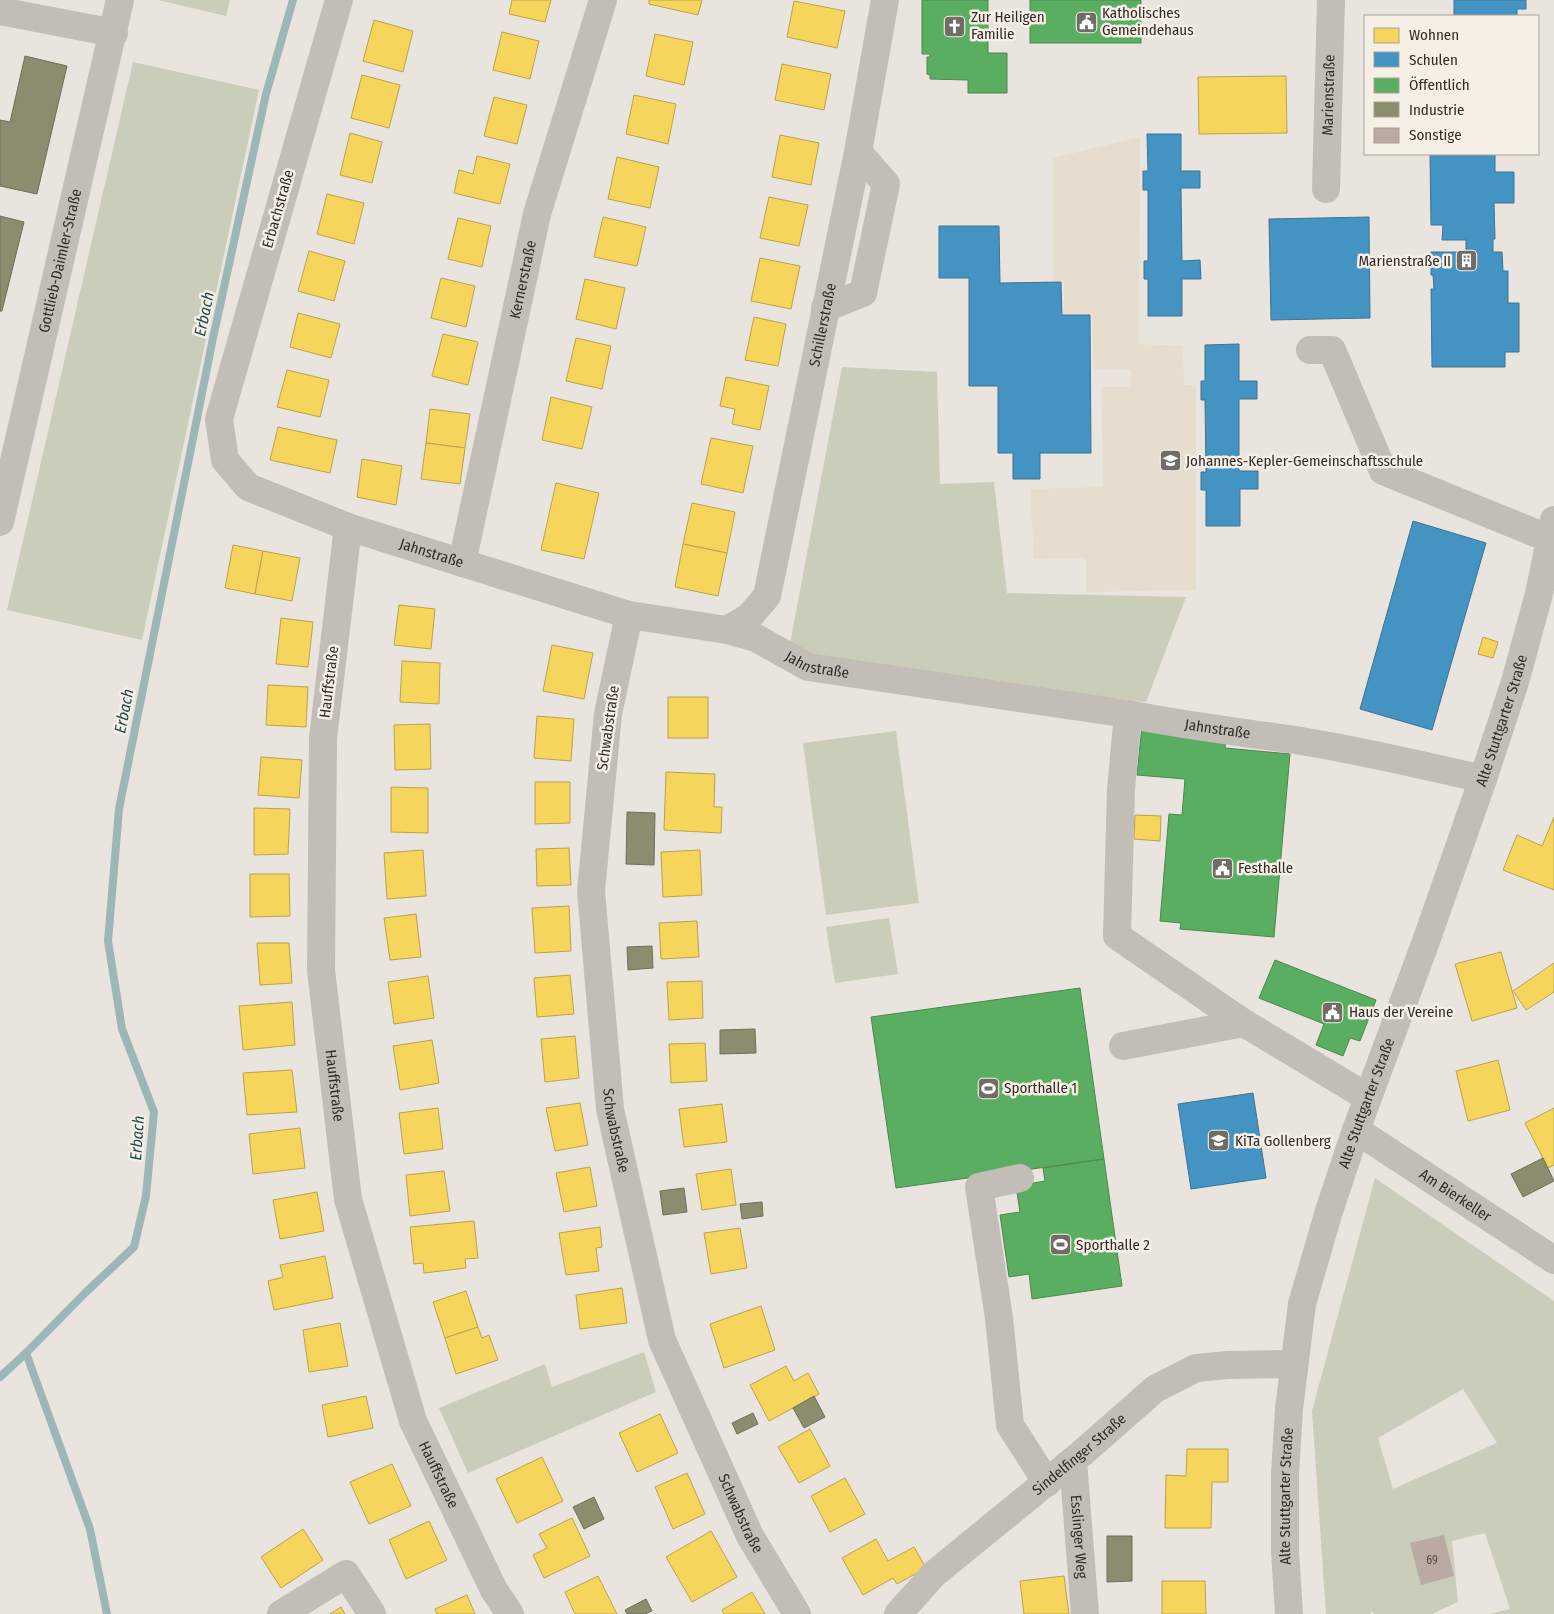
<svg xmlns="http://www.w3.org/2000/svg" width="1554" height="1614" font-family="'Fira Sans Condensed',sans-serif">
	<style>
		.green { fill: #c9cdb9; fill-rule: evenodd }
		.plaza { fill: #e6ddcf }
		.homes { fill: #f6d55c; stroke: #bba24c }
		.schools { fill: #4393c3; stroke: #3e7494 }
		.public { fill: #5aae61; stroke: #4e8750 }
		.industry { fill: #8c8c6e; stroke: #716f59 }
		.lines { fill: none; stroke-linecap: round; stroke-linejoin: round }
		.stream { stroke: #9db6b8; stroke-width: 8 }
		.building { fill: #bbaaa2 }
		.minor { stroke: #c2bdb7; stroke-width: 28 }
		.labels { text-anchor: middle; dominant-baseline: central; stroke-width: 5; stroke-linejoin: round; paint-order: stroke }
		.number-label { font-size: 12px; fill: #544b46 }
		.poi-label { font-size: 15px; fill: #322b27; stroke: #f6efe5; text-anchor: start }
		.street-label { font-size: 15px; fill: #322b27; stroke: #f6efe5 }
		.water-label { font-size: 16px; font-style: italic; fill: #21494e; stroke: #f6efe5 }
	</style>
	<rect width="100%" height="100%" fill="#e9e4de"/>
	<g class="green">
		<polygon points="158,0 230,0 226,16"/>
		<polygon points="133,62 259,90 142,640 7,610"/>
		<polygon points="842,367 937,372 940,484 994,482 1007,593 1186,597 1146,702 826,663 790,644"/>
		<polygon points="896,731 919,903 826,915 803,743"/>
		<polygon points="889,918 898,974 835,983 826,927"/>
		<path d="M 1375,1178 L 1554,1301 L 1554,1614 L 1489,1614 L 1510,1609 L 1485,1533 L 1452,1541 L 1458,1602 L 1432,1614 L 1374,1614 L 1371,1611 L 1371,1614 L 1326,1614 L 1312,1411 ZM 1463,1389 L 1497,1443 L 1393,1489 L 1378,1438 Z"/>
		<polygon points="644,1352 656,1392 468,1473 439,1408 545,1364 552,1387"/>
	</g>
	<polygon class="plaza" points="1140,137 1139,344 1183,346 1184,385 1196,385 1196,590 1086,592 1086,558 1034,559 1030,489 1103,487 1101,387 1131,387 1131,370 1093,369 1093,314 1064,314 1064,281 1053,281 1053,158"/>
	<g class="homes">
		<polygon points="512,0 551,0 545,22 509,14"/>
		<polygon points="649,0 702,0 698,15 649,4"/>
		<polygon points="794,1 845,11 837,48 787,37"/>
		<polygon points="374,20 413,31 403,72 363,61"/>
		<polygon points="502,32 539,41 530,79 493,70"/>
		<polygon points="655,34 693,42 684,85 646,76"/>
		<polygon points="782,64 831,74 824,110 775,100"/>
		<polygon points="362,75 400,85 389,128 351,118"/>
		<polygon points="1286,76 1287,133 1199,134 1198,77"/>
		<polygon points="634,95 676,104 668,144 626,134"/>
		<polygon points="494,97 527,105 517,144 484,136"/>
		<polygon points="350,133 382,142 372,183 340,175"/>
		<polygon points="780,135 819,143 811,185 772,177"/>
		<polygon points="477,156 510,164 500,204 454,193 459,170 473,174"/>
		<polygon points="617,157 659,167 650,208 608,199"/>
		<polygon points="327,194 364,203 354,244 317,234"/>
		<polygon points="769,197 808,205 799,246 760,238"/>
		<polygon points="603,217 646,227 637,266 594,257"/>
		<polygon points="458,218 491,226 482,267 448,259"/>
		<polygon points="309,251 345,261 334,301 298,291"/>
		<polygon points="760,258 800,266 791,309 751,301"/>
		<polygon points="441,278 475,286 466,327 431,318"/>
		<polygon points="585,279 625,288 616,329 576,319"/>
		<polygon points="298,313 340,324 331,358 290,347"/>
		<polygon points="754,317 786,324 778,366 745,360"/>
		<polygon points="443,334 478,342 468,385 432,376"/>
		<polygon points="576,338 611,346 602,389 566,381"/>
		<polygon points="287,370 329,380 320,417 277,407"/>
		<polygon points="726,377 769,386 760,430 732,424 735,409 720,406"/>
		<polygon points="551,397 592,407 582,449 542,440"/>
		<polygon points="430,409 470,414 465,448 426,443"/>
		<polygon points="278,427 337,440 330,473 270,460"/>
		<polygon points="711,438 753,446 743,493 701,484"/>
		<polygon points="426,443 465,448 460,484 421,479"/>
		<polygon points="362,459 402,466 396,505 357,497"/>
		<polygon points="556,483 599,493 584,559 541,550"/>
		<polygon points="692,503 735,512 727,553 683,544"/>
		<polygon points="683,544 727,553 718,596 675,587"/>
		<polygon points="233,545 263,551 255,594 225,588"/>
		<polygon points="263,551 300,558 292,601 255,594"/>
		<polygon points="399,605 435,609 431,649 394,645"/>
		<polygon points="281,618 313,622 308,667 276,664"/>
		<polygon points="1483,637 1498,642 1493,658 1478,654"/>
		<polygon points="552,645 593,653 584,699 543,691"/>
		<polygon points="402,661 440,663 439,704 400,702"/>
		<polygon points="268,685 308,687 306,727 266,725"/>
		<rect x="668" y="697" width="40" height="41"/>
		<polygon points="537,716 574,719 571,761 534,758"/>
		<polygon points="430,724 431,769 395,770 394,725"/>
		<polygon points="261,757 302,760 299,798 258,795"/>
		<polygon points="666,772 715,774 714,807 722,807 721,833 664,830"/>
		<polygon points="535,782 570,782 570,823 535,824"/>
		<polygon points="391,787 428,788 428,833 391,832"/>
		<polygon points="254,808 290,809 288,854 254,855"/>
		<polygon points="1135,815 1161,816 1160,841 1134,839"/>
		<polygon points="1554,817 1554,890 1503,870 1517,835 1542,846"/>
		<polygon points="569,848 571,885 537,886 536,849"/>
		<polygon points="423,850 426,896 387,899 384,853"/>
		<polygon points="700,850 702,895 663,897 661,852"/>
		<polygon points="250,874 289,874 290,916 250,917"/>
		<polygon points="569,906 571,951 535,953 532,908"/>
		<polygon points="416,914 421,957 390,960 384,918"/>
		<polygon points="697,921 699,957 661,959 659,923"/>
		<polygon points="257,943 289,943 292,983 260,985"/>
		<polygon points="1501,952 1517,1008 1472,1021 1455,964"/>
		<polygon points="1554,963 1554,992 1526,1010 1513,991"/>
		<polygon points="570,975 574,1014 537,1017 534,978"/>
		<polygon points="428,976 434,1018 394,1024 388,982"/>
		<polygon points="702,981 703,1018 669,1020 667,982"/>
		<polygon points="292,1002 295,1045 243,1050 239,1006"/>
		<polygon points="575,1036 579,1078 545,1082 541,1039"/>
		<polygon points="432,1040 439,1083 400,1090 393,1046"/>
		<polygon points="705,1043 707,1081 671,1083 669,1044"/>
		<polygon points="1498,1060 1510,1110 1468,1121 1456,1071"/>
		<polygon points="292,1070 297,1112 247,1115 243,1073"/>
		<polygon points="580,1103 588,1145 555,1151 546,1108"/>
		<polygon points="722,1104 727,1142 684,1147 679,1109"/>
		<polygon points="438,1108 443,1149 404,1154 399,1113"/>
		<polygon points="1554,1108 1554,1165 1548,1168 1525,1123"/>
		<polygon points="300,1128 305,1168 253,1174 249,1134"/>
		<polygon points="590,1167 597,1206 564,1212 556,1173"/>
		<polygon points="731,1169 736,1205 702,1210 696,1174"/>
		<polygon points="444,1171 450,1211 410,1216 406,1175"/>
		<polygon points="317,1192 324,1231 280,1239 273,1200"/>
		<polygon points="474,1221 478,1258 465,1259 466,1268 424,1273 423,1263 414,1264 410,1227"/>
		<polygon points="600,1227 602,1247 596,1248 599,1271 566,1275 559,1233"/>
		<polygon points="740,1228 747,1268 711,1274 704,1233"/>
		<polygon points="325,1256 333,1298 274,1310 268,1281 283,1277 280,1265"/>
		<polygon points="622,1288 627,1323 580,1329 576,1295"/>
		<polygon points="466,1291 478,1327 445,1338 433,1302"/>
		<polygon points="761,1306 775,1350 724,1368 710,1324"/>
		<polygon points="340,1323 348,1366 309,1372 303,1330"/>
		<polygon points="478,1327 482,1338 489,1335 498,1360 456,1374 445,1338"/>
		<polygon points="786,1366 794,1381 808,1373 819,1394 769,1421 750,1385"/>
		<polygon points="366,1396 373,1428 328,1437 322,1405"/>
		<polygon points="660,1414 678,1453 637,1472 619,1433"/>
		<polygon points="810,1429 830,1466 799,1483 778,1447"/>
		<polygon points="1187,1449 1228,1449 1228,1482 1212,1482 1211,1528 1165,1528 1166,1475 1186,1476"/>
		<polygon points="542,1457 563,1501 517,1523 496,1479"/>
		<polygon points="392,1464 411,1506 369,1524 350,1482"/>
		<polygon points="687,1473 705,1514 673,1529 655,1487"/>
		<polygon points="845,1478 865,1514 830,1532 811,1496"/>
		<polygon points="572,1518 590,1556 544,1578 533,1555 547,1548 539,1534"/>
		<polygon points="429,1521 447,1560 406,1579 389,1540"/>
		<polygon points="303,1529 323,1560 281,1588 261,1557"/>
		<polygon points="711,1531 737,1577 692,1602 666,1557"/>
		<polygon points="876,1539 888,1561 914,1547 926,1568 897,1584 893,1578 863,1595 842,1558"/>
		<polygon points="598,1576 617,1614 575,1614 565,1592"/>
		<polygon points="1064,1576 1069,1614 1024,1614 1020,1581"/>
		<polygon points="1162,1581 1205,1581 1206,1614 1162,1614"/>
		<polygon points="752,1592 765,1614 724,1614 722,1610"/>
		<polygon points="467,1595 475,1614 437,1614 435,1609"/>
		<polygon points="341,1607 345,1614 330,1614"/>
	</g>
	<g class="schools">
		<polygon points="1454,0 1526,0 1526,9 1517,9 1517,16 1454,16"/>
		<polygon points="1147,134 1181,134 1181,171 1200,171 1200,188 1181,188 1182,261 1200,260 1201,279 1182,279 1182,316 1148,316 1148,279 1144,279 1144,261 1148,261 1148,190 1143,190 1143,171 1148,171"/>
		<polygon points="1430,154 1495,154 1495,172 1514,172 1514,203 1494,203 1495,239 1493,239 1493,252 1502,252 1503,271 1508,271 1508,303 1519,303 1519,352 1505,352 1505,367 1432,367 1431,289 1434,289 1433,275 1431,275 1431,252 1466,252 1466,240 1442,240 1443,225 1431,225"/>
		<polygon points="1369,217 1370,318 1271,320 1269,219"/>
		<polygon points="939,226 999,226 1000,283 1061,282 1062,315 1090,315 1091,453 1040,453 1040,479 1013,479 1013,453 998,453 998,386 969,386 969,278 939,278"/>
		<polygon points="1239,344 1239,381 1257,381 1257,399 1239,399 1239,471 1258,471 1258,489 1240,489 1240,526 1206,526 1206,490 1201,490 1201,472 1206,472 1205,400 1201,400 1201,381 1205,381 1205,345"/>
		<polygon points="1413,521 1486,543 1432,730 1360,709"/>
		<polygon points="1253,1093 1266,1178 1191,1189 1178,1104"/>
	</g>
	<g class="public">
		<polygon points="922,0 988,0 988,53 1007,53 1007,93 968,93 968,80 930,79 930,75 927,74 927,57 930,57 930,54 922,54"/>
		<rect x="1030" y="0" width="111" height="43"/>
		<polygon points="1142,726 1226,734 1225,748 1290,754 1274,937 1180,929 1181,923 1160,921 1169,814 1182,815 1185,779 1137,775"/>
		<polygon points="1275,960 1376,1000 1360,1041 1350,1038 1343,1056 1316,1045 1324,1024 1259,998"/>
		<polygon points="1080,988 1104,1159 896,1188 871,1017"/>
		<polygon points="1104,1159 1122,1286 1032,1299 1029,1274 1009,1277 1000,1215 1020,1212 1016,1186 1045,1181 1043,1168"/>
	</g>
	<g class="industry">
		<polygon points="25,56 67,66 37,194 0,186 0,120 10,122"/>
		<polygon points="0,216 24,222 2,311 0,311"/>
		<polygon points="627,812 655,813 654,865 626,864"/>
		<polygon points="652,946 653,968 628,970 627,947"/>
		<polygon points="755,1029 756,1053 720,1054 720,1030"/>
		<polygon points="1543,1158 1554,1181 1523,1197 1511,1174"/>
		<polygon points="684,1188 687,1212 663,1215 660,1191"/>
		<polygon points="762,1202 763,1216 742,1219 740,1204"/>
		<polygon points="814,1396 825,1417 804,1428 793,1408"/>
		<polygon points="753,1413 758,1424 737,1434 732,1423"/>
		<polygon points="594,1497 604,1519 584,1529 573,1507"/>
		<polygon points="1107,1536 1132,1536 1132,1581 1107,1582"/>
		<polygon points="646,1599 652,1611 645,1614 627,1614 625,1610"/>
	</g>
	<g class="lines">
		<g class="stream">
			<polyline points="26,1353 90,1529 107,1614"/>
			<polyline points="0,1377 26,1353 86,1292 134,1247 146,1196 154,1112 122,1029 108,941 119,809 213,338 266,94 293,0"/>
		</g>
	</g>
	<polygon class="building" points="1444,1535 1454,1576 1421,1585 1410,1543"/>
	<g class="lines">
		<g class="minor">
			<path id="s1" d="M 339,0 L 219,419 L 225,460 L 248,487 L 348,527 L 629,615 L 727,630 L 756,638 L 808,667 L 1128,714 C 1185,726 1243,732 1301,741 C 1362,751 1423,765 1483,779"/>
			<polyline points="0,11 114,33"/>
			<path id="s2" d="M 1326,189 L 1331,0"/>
			<polyline points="825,308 863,293 886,184 858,152"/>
			<polyline points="1310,350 1332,350 1383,471 1550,539"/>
			<path id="s3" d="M 0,522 L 120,0"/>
			<path id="s4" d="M 348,527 L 323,738 L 321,970 L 348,1199 L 413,1421 L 494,1590 L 510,1614"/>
			<path id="s5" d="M 462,563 L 537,214 L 603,0"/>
			<path id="s6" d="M 629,615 L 608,714 L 591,891 L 610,1109 L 662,1340 L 750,1536 L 797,1614"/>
			<path id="s7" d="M 727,630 L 749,617 L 767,596 L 858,152 L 885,0"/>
			<polyline points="1128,714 1121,789 1117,936 1244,1023 1367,1097"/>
			<polyline points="1123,1046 1244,1023"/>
			<path id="s8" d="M 1356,1130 L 1554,1260"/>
			<polyline points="1020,1178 979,1187 999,1318 1010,1425 1047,1483"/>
			<path id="s9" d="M 1073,1461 L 1085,1614"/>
			<polyline points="281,1614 346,1574 372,1614"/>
			<path id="s10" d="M 898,1614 L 934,1574 L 1081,1454 L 1155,1389 L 1196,1368 L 1228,1365 L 1294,1364"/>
			<path id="s11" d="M 1289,1614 L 1285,1551 L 1285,1474 L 1289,1409 L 1302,1304 L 1329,1211 L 1356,1130 L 1425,944 L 1483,779 L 1515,682 L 1539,594 L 1554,520"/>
		</g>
	</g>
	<defs>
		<symbol id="civic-square" viewBox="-11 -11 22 22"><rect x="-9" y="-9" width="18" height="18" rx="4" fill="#726c67" stroke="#f6efe5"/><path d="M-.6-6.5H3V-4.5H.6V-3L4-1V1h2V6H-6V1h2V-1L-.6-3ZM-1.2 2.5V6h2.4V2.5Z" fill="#fff"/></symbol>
		<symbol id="church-square" viewBox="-11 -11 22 22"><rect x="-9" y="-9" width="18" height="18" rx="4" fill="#726c67" stroke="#f6efe5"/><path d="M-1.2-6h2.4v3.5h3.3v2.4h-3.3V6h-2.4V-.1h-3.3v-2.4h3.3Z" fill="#fff"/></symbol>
		<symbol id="building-square" viewBox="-11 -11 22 22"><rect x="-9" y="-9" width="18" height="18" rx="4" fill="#726c67" stroke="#f6efe5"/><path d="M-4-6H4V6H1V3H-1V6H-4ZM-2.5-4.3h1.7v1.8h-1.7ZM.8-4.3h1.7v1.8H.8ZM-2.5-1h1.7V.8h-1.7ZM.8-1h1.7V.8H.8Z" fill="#fff"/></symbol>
		<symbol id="school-square" viewBox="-11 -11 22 22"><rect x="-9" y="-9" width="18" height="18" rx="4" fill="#726c67" stroke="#f6efe5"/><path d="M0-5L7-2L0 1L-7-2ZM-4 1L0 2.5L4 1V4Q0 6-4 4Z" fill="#fff"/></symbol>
		<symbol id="stadium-square" viewBox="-11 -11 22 22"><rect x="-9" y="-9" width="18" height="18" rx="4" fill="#726c67" stroke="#f6efe5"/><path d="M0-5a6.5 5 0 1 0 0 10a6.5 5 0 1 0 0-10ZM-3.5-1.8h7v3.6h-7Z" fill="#fff"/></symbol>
	</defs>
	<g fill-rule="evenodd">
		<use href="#civic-square" x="1074" y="10" width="25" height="25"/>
		<use href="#church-square" x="942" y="14" width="25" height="25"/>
		<use href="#building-square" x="1454" y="248" width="25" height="25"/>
		<use href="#school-square" x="1158" y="448" width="25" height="25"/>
		<use href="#civic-square" x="1210" y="856" width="25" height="25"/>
		<use href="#civic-square" x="1320" y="1000" width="25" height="25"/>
		<use href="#stadium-square" x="976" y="1076" width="25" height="25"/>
		<use href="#school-square" x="1206" y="1128" width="25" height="25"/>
		<use href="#stadium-square" x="1048" y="1232" width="25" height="25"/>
	</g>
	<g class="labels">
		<g class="number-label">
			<text x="1432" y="1560">69</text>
		</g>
		<g class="poi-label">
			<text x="1102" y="13">Katholisches<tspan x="1102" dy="17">Gemeindehaus</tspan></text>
			<text x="971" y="17">Zur Heiligen<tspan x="971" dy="17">Familie</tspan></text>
			<text x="1451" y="261" text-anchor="end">Marienstraße II</text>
			<text x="1186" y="461">Johannes-Kepler-Gemeinschaftsschule</text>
			<text x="1238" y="868">Festhalle</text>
			<text x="1349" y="1012">Haus der Vereine</text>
			<text x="1004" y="1088">Sporthalle 1</text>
			<text x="1235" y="1141">KiTa Gollenberg</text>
			<text x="1076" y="1245">Sporthalle 2</text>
		</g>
		<g class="street-label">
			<text stroke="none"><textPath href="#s2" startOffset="94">Marienstraße</textPath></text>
			<text transform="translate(278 209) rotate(-74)">Erbachstraße</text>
			<text stroke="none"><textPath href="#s3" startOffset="268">Gottlieb-Daimler-Straße</textPath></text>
			<text stroke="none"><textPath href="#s5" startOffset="290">Kernerstraße</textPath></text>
			<text stroke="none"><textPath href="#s7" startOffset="330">Schillerstraße</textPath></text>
			<text stroke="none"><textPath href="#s1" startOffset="708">Jahnstraße</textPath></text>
			<text stroke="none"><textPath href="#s1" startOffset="1112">Jahnstraße</textPath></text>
			<text transform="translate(329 682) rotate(-83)">Hauffstraße</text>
			<text stroke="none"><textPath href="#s11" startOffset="928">Alte Stuttgarter Straße</textPath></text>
			<text transform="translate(608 728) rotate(-82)">Schwabstraße</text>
			<text stroke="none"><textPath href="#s1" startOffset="1518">Jahnstraße</textPath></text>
			<text stroke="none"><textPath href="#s4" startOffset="561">Hauffstraße</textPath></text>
			<text stroke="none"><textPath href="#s11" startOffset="522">Alte Stuttgarter Straße</textPath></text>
			<text stroke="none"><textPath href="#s6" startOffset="520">Schwabstraße</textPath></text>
			<text stroke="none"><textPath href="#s8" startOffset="119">Am Bierkeller</textPath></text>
			<text stroke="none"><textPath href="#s10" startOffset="242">Sindelfinger Straße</textPath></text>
			<text stroke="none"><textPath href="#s4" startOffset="966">Hauffstraße</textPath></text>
			<text stroke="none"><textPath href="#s11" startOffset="118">Alte Stuttgarter Straße</textPath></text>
			<text stroke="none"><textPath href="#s6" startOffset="925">Schwabstraße</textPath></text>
			<text stroke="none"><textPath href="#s9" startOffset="76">Esslinger Weg</textPath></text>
		</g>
		<g class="water-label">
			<text transform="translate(204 314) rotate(-78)">Erbach</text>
			<text transform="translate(124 711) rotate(-79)">Erbach</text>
			<text transform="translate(137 1138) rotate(-86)">Erbach</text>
		</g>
	</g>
	<rect x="1364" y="15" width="175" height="140" fill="#f6efe5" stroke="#a8a199"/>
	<rect x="1374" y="28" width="25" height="15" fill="#f6d55c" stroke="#a8a199"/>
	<text x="1409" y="40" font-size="15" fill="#322b27">Wohnen</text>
	<rect x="1374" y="52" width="25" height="15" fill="#4393c3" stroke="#a8a199"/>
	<text x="1409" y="65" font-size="15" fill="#322b27">Schulen</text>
	<rect x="1374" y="78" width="25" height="15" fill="#5aae61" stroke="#a8a199"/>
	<text x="1409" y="90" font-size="15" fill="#322b27">Öffentlich</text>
	<rect x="1374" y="102" width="25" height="15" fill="#8c8c6e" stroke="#a8a199"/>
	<text x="1409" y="115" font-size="15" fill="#322b27">Industrie</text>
	<rect x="1374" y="128" width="25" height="15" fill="#bbaaa2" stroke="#a8a199"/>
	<text x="1409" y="140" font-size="15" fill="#322b27">Sonstige</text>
</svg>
